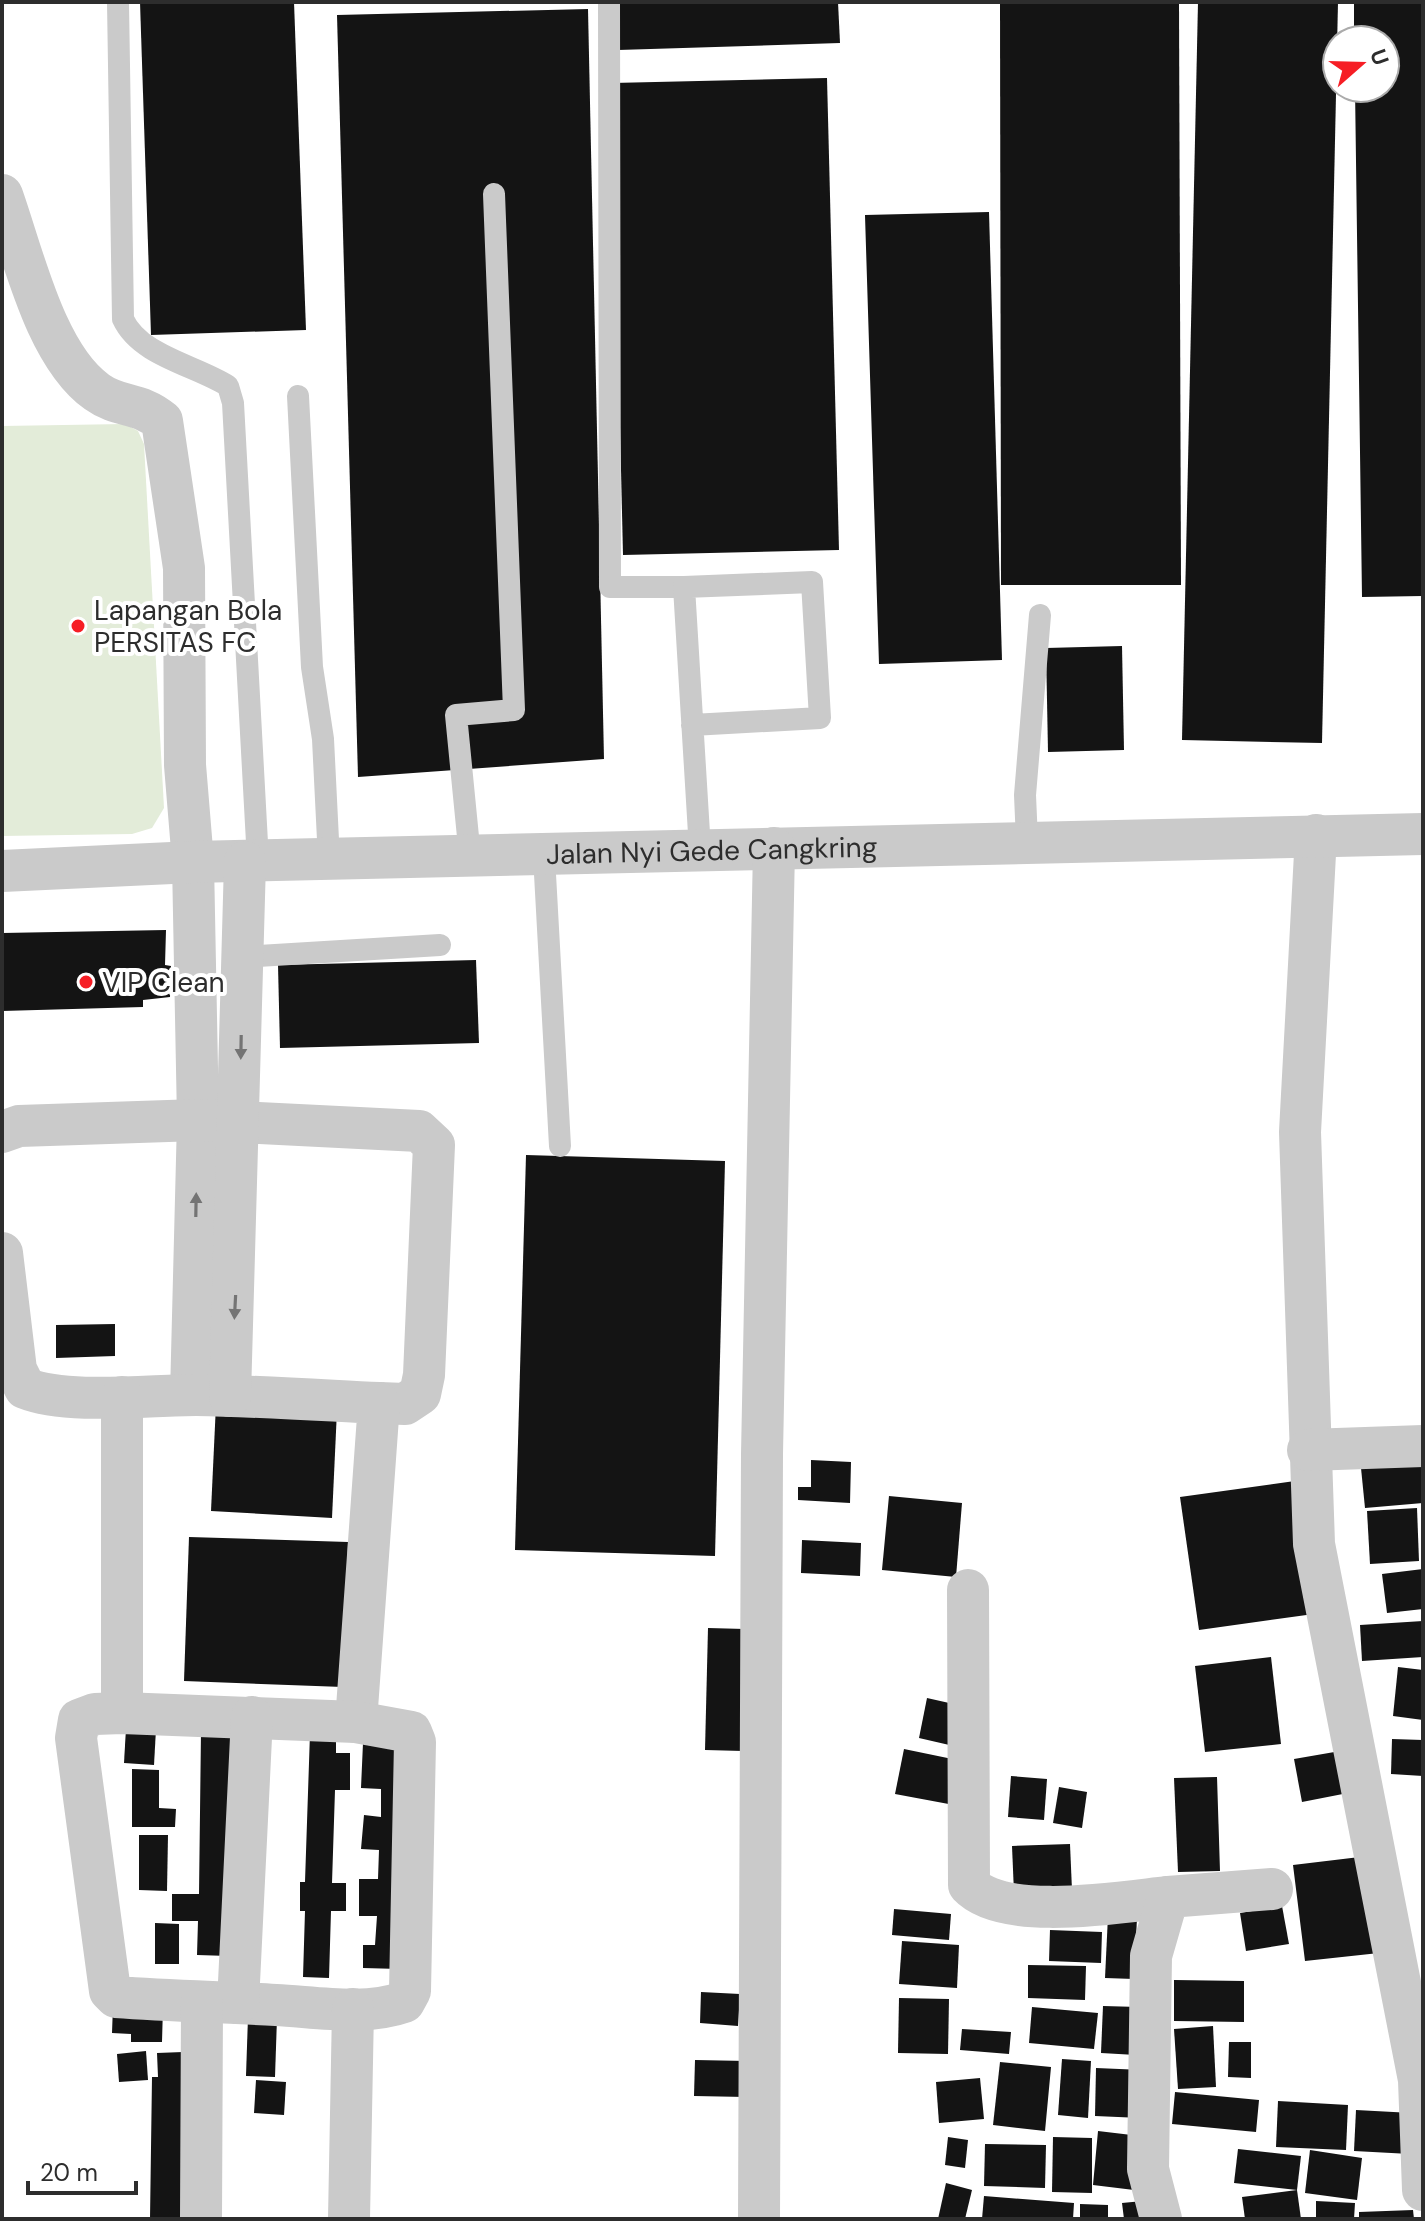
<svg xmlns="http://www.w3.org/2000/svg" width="1425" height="2221" font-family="'DM Sans',sans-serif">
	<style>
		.pitch { fill: #e3ecd9 }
		.building { fill: #141414 }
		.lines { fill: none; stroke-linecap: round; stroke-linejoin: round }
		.service { stroke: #cacaca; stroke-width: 22 }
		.minor { stroke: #cacaca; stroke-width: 42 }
		.oneway { fill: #747474 }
		.poi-dot { fill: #f61e25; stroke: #fff; stroke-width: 3 }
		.labels { text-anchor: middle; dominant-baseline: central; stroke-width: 8; stroke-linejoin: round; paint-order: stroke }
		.poi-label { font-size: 28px; fill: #2d2d2d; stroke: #fff; text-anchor: start }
		.street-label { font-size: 28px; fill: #2d2d2d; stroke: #fff }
	</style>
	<rect width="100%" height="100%" fill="#fff"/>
	<polygon class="pitch" points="125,424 138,431 144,444 164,808 152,828 132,834 2,836 2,426"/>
	<g class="building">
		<polygon points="140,2 294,2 306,330 151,335"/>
		<polygon points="616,2 838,2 840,43 618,50"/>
		<polygon points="1000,2 1179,2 1181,585 1001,585"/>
		<polygon points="1198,2 1338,2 1322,743 1182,740"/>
		<polygon points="1354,2 1423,2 1423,596 1362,597 1355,88 1385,88 1385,40 1354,40"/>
		<polygon points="588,9 604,759 358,777 337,15"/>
		<polygon points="827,78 839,550 623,555 612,83"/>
		<polygon points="989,212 1002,660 879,664 865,215"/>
		<polygon points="1122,646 1124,750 1048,752 1046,648"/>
		<polygon points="166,930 165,965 171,966 170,997 143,1000 143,1007 2,1011 2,933"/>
		<polygon points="476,960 479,1043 280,1048 278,965"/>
		<polygon points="526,1155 725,1161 715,1556 515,1550"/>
		<polygon points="115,1324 115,1356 56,1358 56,1325"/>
		<polygon points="216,1404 337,1410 332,1518 211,1511"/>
		<polygon points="811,1460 851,1462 850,1503 798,1500 798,1487 811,1487"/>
		<polygon points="1423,1462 1423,1503 1365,1508 1361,1468"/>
		<polygon points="1302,1480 1321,1613 1199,1630 1180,1497"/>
		<polygon points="889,1496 962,1503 956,1577 882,1570"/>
		<polygon points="1417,1508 1419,1561 1370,1564 1367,1511"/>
		<polygon points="189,1537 348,1542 343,1687 184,1681"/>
		<polygon points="802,1540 861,1543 860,1576 801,1573"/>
		<polygon points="1423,1569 1423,1609 1387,1613 1382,1574"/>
		<polygon points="1423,1621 1423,1657 1362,1661 1360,1625"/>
		<polygon points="708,1628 745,1629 743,1751 705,1750"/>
		<polygon points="1271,1657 1281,1744 1205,1752 1195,1666"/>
		<polygon points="1398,1667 1423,1670 1423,1720 1393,1716"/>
		<polygon points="927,1698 967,1707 958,1747 919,1738"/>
		<polygon points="126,1728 156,1729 154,1765 124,1763"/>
		<polygon points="201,1731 233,1732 229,1956 197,1955 198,1921 172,1921 172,1894 199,1894"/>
		<polygon points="310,1733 336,1734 336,1753 350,1753 350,1790 335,1790 332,1883 346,1883 346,1911 331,1911 329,1978 303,1977 305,1911 300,1911 300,1882 305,1882"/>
		<polygon points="408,1733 400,1969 363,1968 363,1945 375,1945 377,1916 359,1916 359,1879 378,1879 379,1850 361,1849 364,1815 381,1817 381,1789 361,1788 363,1743"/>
		<polygon points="1392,1739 1423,1740 1423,1776 1391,1774"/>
		<polygon points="904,1749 962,1761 954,1805 895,1794"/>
		<polygon points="1346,1750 1353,1792 1302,1802 1294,1759"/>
		<polygon points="132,1769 159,1770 159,1808 176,1809 175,1827 132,1827"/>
		<polygon points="1011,1776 1047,1779 1044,1820 1008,1817"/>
		<polygon points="1217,1777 1220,1871 1178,1872 1174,1778"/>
		<polygon points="1059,1787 1087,1792 1082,1828 1053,1823"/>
		<polygon points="139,1835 168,1835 167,1891 139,1890"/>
		<polygon points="1070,1844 1072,1890 1014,1893 1012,1846"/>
		<polygon points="1368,1856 1379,1953 1305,1961 1293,1865"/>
		<polygon points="1282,1906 1289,1944 1246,1951 1240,1913"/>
		<polygon points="894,1909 951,1914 949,1940 892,1935"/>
		<polygon points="1108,1916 1137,1918 1134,1979 1105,1978"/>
		<polygon points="155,1923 179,1924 179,1964 155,1964"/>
		<polygon points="1050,1930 1102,1932 1101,1963 1049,1961"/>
		<polygon points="902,1941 959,1945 957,1988 899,1984"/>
		<polygon points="1028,1965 1086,1966 1085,2000 1028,1998"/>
		<polygon points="1174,1980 1244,1981 1244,2022 1174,2021"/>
		<polygon points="701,1992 740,1994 738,2026 700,2023"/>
		<polygon points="899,1998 949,1999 948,2054 898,2053"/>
		<polygon points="113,2005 163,2007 162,2042 131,2042 131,2034 112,2033"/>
		<polygon points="1103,2006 1139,2007 1136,2055 1101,2053"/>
		<polygon points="1032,2007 1098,2013 1094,2049 1029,2043"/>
		<polygon points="248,2017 277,2018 275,2077 246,2076"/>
		<polygon points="1213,2026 1216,2087 1178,2089 1174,2029"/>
		<polygon points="962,2029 1011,2032 1009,2054 960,2050"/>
		<polygon points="1229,2042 1251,2042 1251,2078 1228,2077"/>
		<polygon points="146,2051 148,2080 119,2082 117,2054"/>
		<polygon points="183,2052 186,2219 150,2219 152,2077 158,2077 157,2053"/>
		<polygon points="1062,2059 1091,2061 1088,2118 1058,2115"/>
		<polygon points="695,2060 747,2061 746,2097 694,2096"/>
		<polygon points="1000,2062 1051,2067 1045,2131 993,2125"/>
		<polygon points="1096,2068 1143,2070 1141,2118 1095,2116"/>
		<polygon points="980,2078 984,2119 939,2123 936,2082"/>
		<polygon points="256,2080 286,2082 284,2115 254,2113"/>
		<polygon points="1175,2092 1259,2100 1256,2132 1172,2124"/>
		<polygon points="1278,2101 1348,2105 1346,2150 1276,2147"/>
		<polygon points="1356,2110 1412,2113 1410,2154 1354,2151"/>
		<polygon points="1098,2131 1140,2136 1134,2190 1093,2185"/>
		<polygon points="948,2137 968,2140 965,2168 945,2165"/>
		<polygon points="1053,2137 1092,2138 1092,2193 1052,2192"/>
		<polygon points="985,2144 1046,2145 1045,2188 984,2186"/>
		<polygon points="1238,2149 1301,2156 1297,2190 1234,2183"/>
		<polygon points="1310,2150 1362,2158 1357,2200 1305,2193"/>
		<polygon points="946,2183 972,2190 965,2219 938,2219"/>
		<polygon points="1297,2190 1301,2219 1245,2219 1242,2197"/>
		<polygon points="984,2196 1074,2203 1073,2219 982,2219"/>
		<polygon points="1153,2200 1155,2219 1124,2219 1122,2203"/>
		<polygon points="1316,2201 1355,2203 1354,2219 1316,2219"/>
		<polygon points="1080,2204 1108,2205 1108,2219 1080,2219"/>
		<polygon points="1413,2210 1414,2219 1359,2219 1359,2212"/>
	</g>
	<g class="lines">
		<g class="service">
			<path d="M 118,2 L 123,319 C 140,356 195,365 228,386 L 233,403 L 258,861"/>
			<polyline points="609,2 610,587 684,587"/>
			<polyline points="298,396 312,667 323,739 329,860"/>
			<polyline points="692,725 820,718 812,582 684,587 700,850"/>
			<polyline points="1027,841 1025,795 1040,615"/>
			<polyline points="544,856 560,1146"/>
			<polyline points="470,857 456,715 514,710 494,194"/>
			<polyline points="242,957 440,945"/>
		</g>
		<g class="minor">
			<path d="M 2,195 C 23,254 45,355 97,392 C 119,408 140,402 162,421 L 184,568 L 185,765 L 193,862 L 198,1120 L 191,1395"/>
			<polyline points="1316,835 1300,1132 1314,1544 1419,2080 1423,2190"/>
			<path id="s1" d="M 2,871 L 193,862 L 1423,834"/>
			<polyline points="2,1132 19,1126 198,1120 419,1131 434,1145 424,1375 420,1394 405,1404 379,1403"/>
			<path d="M 2,1253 L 16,1370 L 25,1388 C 67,1405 149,1395 196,1395 C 257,1396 318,1400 379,1403 L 356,1722"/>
			<polyline points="230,1396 245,862"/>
			<polyline points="1308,1450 1423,1446"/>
			<path d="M 968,1590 L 969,1885 C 1004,1922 1121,1902 1168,1897"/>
			<path d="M 122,1713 L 356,1722 L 411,1732 L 415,1742 L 410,1991 L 404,2002 C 365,2016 316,2007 276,2005 C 223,2002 170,2001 116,1997 L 110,1991 L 76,1738 L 79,1720 L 95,1714 Z"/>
			<polyline points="122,1713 122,1397"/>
			<polyline points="238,2003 252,1717"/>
			<polyline points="201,2219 202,2003"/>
			<polyline points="349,2219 353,2009"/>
			<polyline points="759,2219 762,1454 774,848"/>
			<polyline points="1161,2219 1148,2169 1151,1956 1168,1897 1272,1889"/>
		</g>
	</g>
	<defs><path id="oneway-solid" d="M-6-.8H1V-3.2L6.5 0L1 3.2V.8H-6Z" transform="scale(2)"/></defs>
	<g class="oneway">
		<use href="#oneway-solid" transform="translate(241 1047) rotate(91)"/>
		<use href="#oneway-solid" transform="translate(196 1205) rotate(-89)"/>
		<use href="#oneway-solid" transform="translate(235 1307) rotate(93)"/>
	</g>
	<g class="poi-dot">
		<circle cx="78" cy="626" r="8"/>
		<circle cx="86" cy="982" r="8"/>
	</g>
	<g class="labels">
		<g class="poi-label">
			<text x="94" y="610">Lapangan Bola<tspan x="94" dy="32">PERSITAS FC</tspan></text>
			<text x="102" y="982">VIP Clean</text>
		</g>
		<g class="street-label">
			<text stroke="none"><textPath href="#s1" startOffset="710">Jalan Nyi Gede Cangkring</textPath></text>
		</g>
	</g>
	<rect width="1425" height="2221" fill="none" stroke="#2d2d2d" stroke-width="8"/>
	<g transform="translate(1361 64) rotate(70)"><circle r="38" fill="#ffffff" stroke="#ababab" stroke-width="2"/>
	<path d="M0-6L14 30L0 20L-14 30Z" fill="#f61e25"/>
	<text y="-12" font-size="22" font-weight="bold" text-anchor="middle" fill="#2d2d2d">U</text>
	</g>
	<path d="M28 2181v12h108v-12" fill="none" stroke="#2d2d2d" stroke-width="4"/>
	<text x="40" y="2181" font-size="24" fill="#2d2d2d" stroke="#ffffff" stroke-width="6" paint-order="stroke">20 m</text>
</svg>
